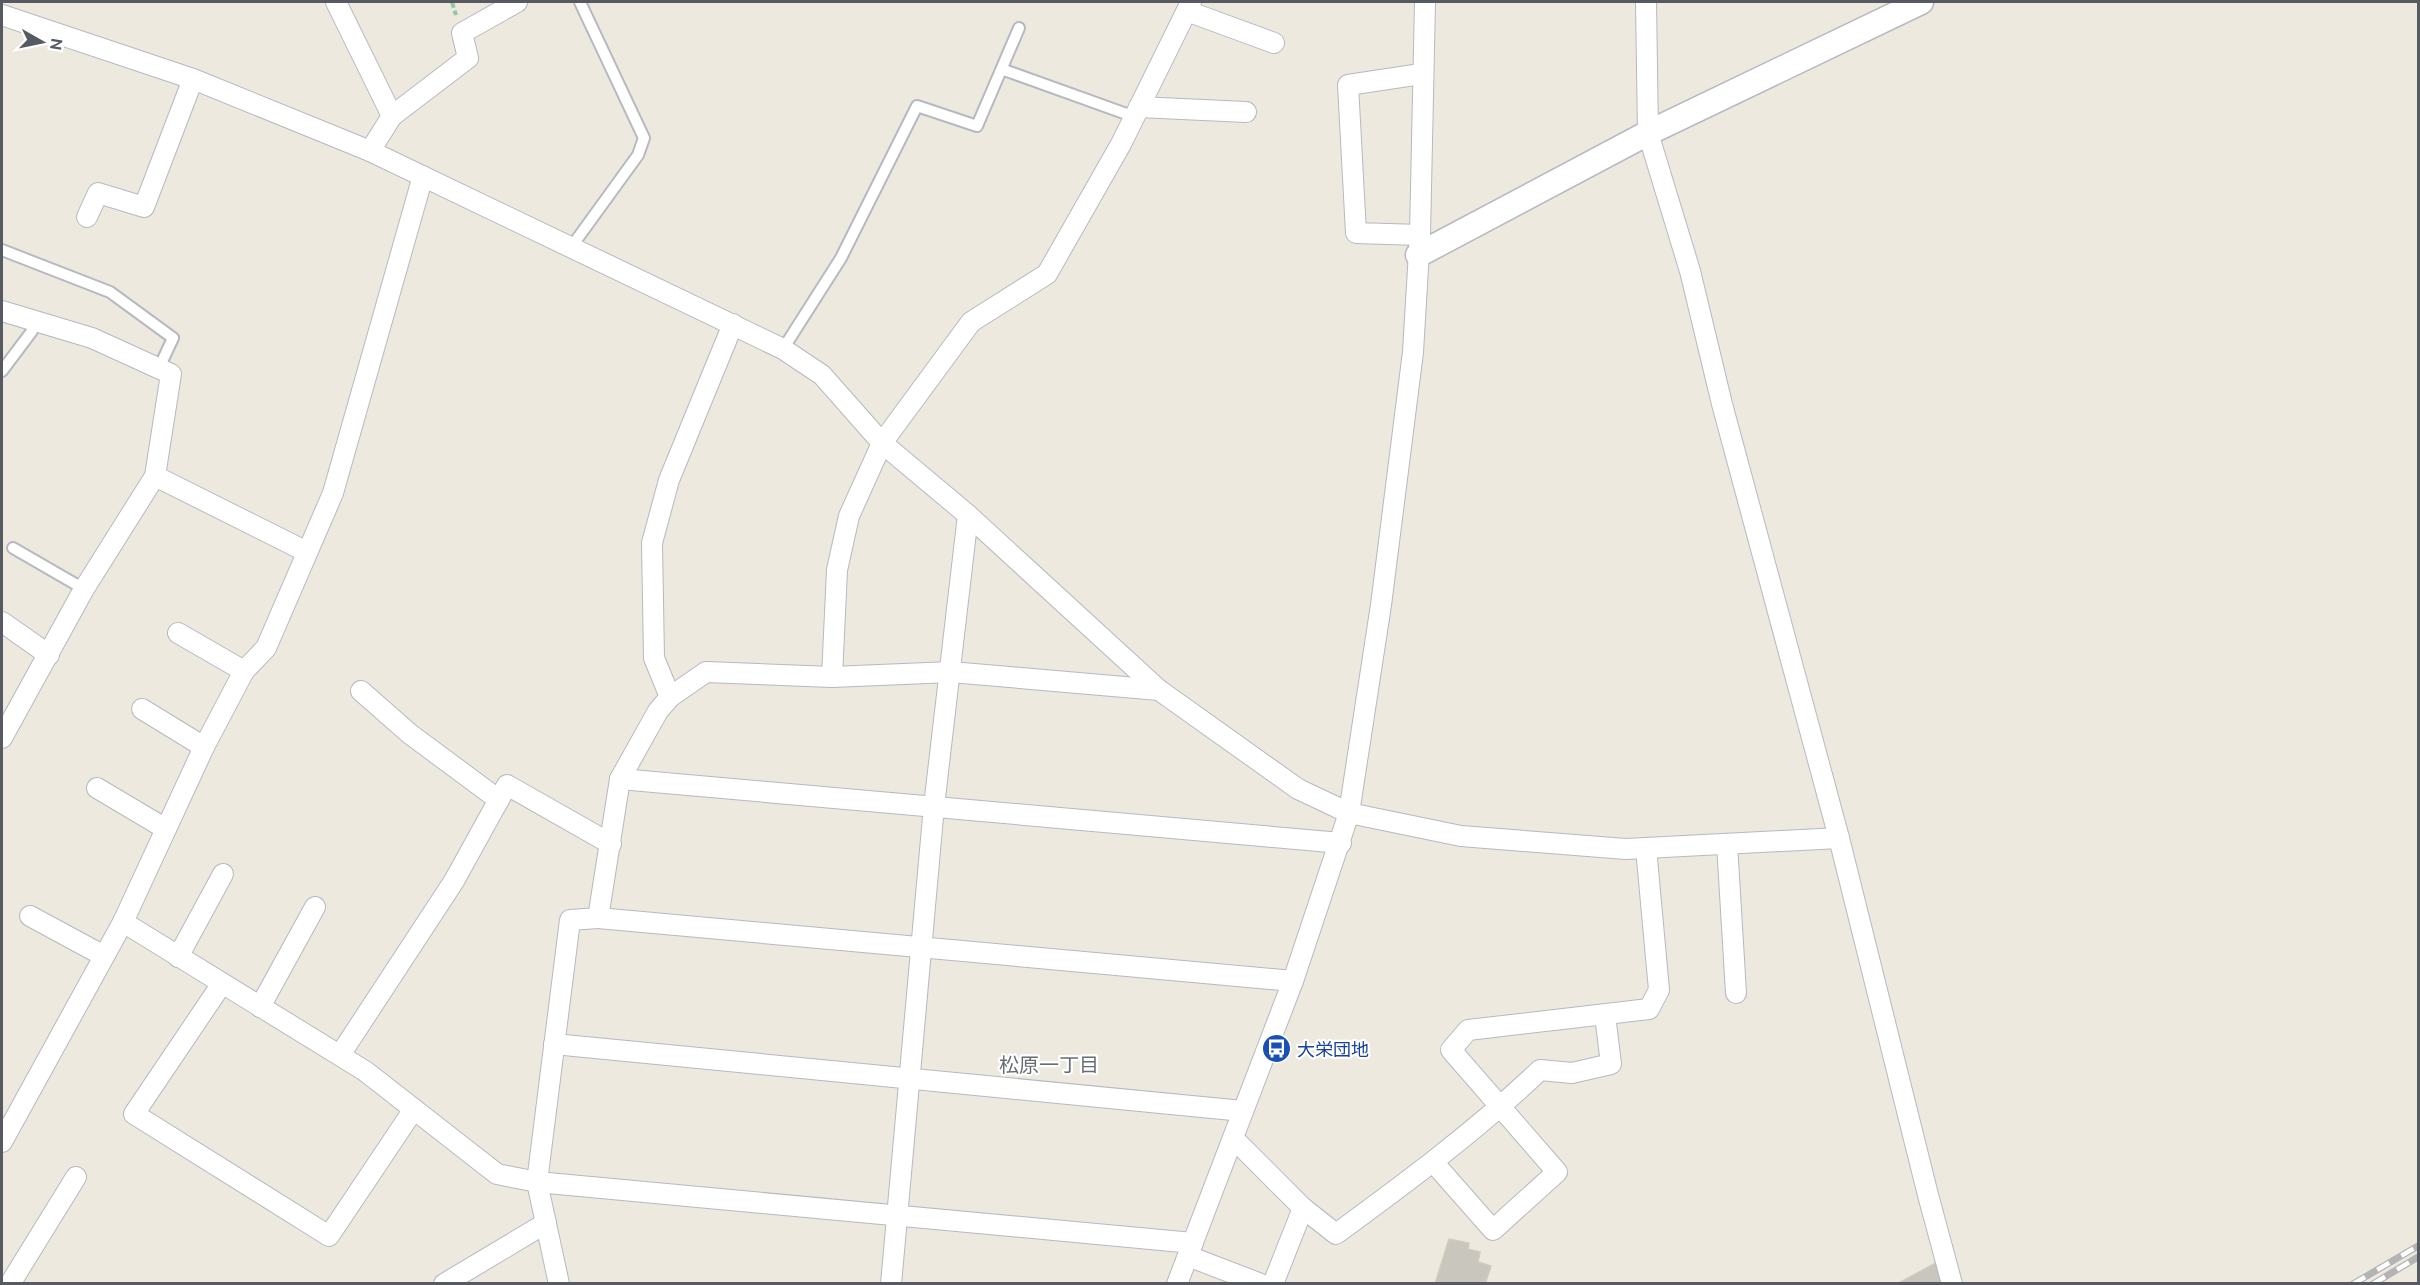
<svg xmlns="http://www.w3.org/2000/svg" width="2420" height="1285" font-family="Ubuntu,'Noto Sans JP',sans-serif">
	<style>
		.building { fill: #c9c6bd; stroke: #d1cbbc; stroke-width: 1.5 }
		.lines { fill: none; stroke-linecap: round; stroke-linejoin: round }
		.service-casing { stroke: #b6b9bf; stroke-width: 14 }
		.minor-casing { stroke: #b6b9bf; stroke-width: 22 }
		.tertiary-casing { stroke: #b6b9bf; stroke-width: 27 }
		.path { stroke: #8fc9a0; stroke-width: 4; stroke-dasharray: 6 3; stroke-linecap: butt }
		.service { stroke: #fff; stroke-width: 10 }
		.minor { stroke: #fff; stroke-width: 20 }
		.tertiary { stroke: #fff; stroke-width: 24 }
		.rail-casing { stroke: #b3b4b4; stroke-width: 7 }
		.rail { stroke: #fff; stroke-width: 4.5; stroke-dasharray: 14; stroke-linecap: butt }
		.labels { text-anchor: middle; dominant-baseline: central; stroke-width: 4.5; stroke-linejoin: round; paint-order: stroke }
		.transit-label { font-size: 18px; fill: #164399; stroke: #fff; text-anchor: start }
		.neighbourhood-label { font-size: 20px; fill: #686d73; stroke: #fff }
	</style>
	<rect width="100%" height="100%" fill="#ede9de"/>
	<g class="building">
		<polygon points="1449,1239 1469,1243 1468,1249 1480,1252 1478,1262 1491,1266 1485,1284 1435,1284"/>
		<polygon points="1945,1258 1951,1284 1897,1284"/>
	</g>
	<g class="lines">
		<defs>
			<g id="service">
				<polyline points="1004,70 1135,117"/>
				<polyline points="572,246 638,155 644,138 580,2"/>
				<polyline points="2,250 110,292 173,338 159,368"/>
				<polyline points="783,349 841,258 917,106 977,126 1019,28"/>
				<polyline points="2,371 32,331 35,320"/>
				<polyline points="13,548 84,589"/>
			</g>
			<g id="minor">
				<polyline points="336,2 392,116 370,151"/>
				<polyline points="1646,2 1648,133 1690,271 1722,404 1839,838 1928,1195 1952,1284"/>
				<polyline points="1187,11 1274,43"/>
				<polyline points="2,15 193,79 370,151 783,349 822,375 882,443 968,515 1159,690 1298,789 1349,813 1461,836 1626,849 1839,838"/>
				<polyline points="1139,107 1246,112"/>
				<polyline points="392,116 468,58 462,33 517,2"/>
				<polyline points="87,217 98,193 144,207 193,79"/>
				<polyline points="1420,235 1356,233 1348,85 1421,74"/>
				<polyline points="2,311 92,338 171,374 155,476 84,589 2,738"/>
				<polyline points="155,476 307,552"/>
				<polyline points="2,622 49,655"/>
				<polyline points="178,633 244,671 266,648 333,493 423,176"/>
				<polyline points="832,677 837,570 849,516 882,443 971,322 1047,274 1121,144 1191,2"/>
				<polyline points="361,691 410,734 499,800"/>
				<polyline points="670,697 654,658 652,543 669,480 733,324"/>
				<polyline points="142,709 204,747"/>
				<polyline points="620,779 1341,843"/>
				<polyline points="97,788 166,829"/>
				<polyline points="1727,844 1736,993"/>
				<polyline points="30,916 104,956"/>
				<polyline points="598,918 1293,981"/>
				<polyline points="123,922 365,1071 497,1174 537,1182 1193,1243"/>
				<polyline points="178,957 223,874"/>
				<polyline points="221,985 134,1114 329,1236 414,1109"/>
				<polyline points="260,1007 315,907"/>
				<polyline points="554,1044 1243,1111"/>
				<polyline points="340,1055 454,881 507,785 611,844"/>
				<path d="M 1233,1138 L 1303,1208 L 1336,1234 C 1407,1182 1476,1131 1540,1070 L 1572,1073 L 1611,1064 L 1605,1015"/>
				<polyline points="2,1142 123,922 204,747 244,671"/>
				<polyline points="1434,1163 1493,1230 1557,1172 1451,1050 1468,1030 1649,1009 1659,990 1646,848"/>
				<polyline points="1188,1256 1261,1284"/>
				<polyline points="10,1284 76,1177"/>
				<polyline points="444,1284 546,1223"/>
				<polyline points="559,1284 537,1182 570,920 598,918 620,779 658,711 670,697 706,672 832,677 951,672 1159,690"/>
				<polyline points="891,1284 934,806 968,515"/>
				<polyline points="1177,1284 1293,981 1349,813 1381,605 1413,352 1420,235 1425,2"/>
				<polyline points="1273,1284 1303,1208"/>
			</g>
			<polyline id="tertiary" points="1418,255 1648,133 1921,2"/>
		</defs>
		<use href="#service" class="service-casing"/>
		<use href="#minor" class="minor-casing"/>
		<use href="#tertiary" class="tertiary-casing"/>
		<polyline class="path" points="452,2 456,15"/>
		<use href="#service" class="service"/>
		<use href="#minor" class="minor"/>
		<use href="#tertiary" class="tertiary"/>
		<defs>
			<g id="rail">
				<polyline points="2353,1284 2418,1246"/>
				<polyline points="2373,1284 2418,1257"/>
			</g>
		</defs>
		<use href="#rail" class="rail-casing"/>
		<use href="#rail" class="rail"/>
	</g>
	<defs>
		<symbol id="bus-disc" viewBox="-11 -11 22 22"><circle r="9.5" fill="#1a4fb4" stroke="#fff"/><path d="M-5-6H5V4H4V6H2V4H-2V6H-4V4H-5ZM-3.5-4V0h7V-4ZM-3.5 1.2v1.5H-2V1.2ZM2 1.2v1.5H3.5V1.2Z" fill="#fff"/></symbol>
	</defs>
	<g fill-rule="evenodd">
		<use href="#bus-disc" x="1260" y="1032" width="33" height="33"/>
	</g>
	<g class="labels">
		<g class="transit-label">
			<text x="1297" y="1049">大栄団地</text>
		</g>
		<g class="neighbourhood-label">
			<text x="1049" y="1064">松原一丁目</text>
		</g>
	</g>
	<rect width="2420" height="1285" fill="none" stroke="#575b61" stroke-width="6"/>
	<g transform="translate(42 42) rotate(99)" stroke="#ffffff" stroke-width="4.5" paint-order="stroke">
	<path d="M0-4.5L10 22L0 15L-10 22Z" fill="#575b61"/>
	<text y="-9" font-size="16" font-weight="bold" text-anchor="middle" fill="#575b61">N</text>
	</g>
</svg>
